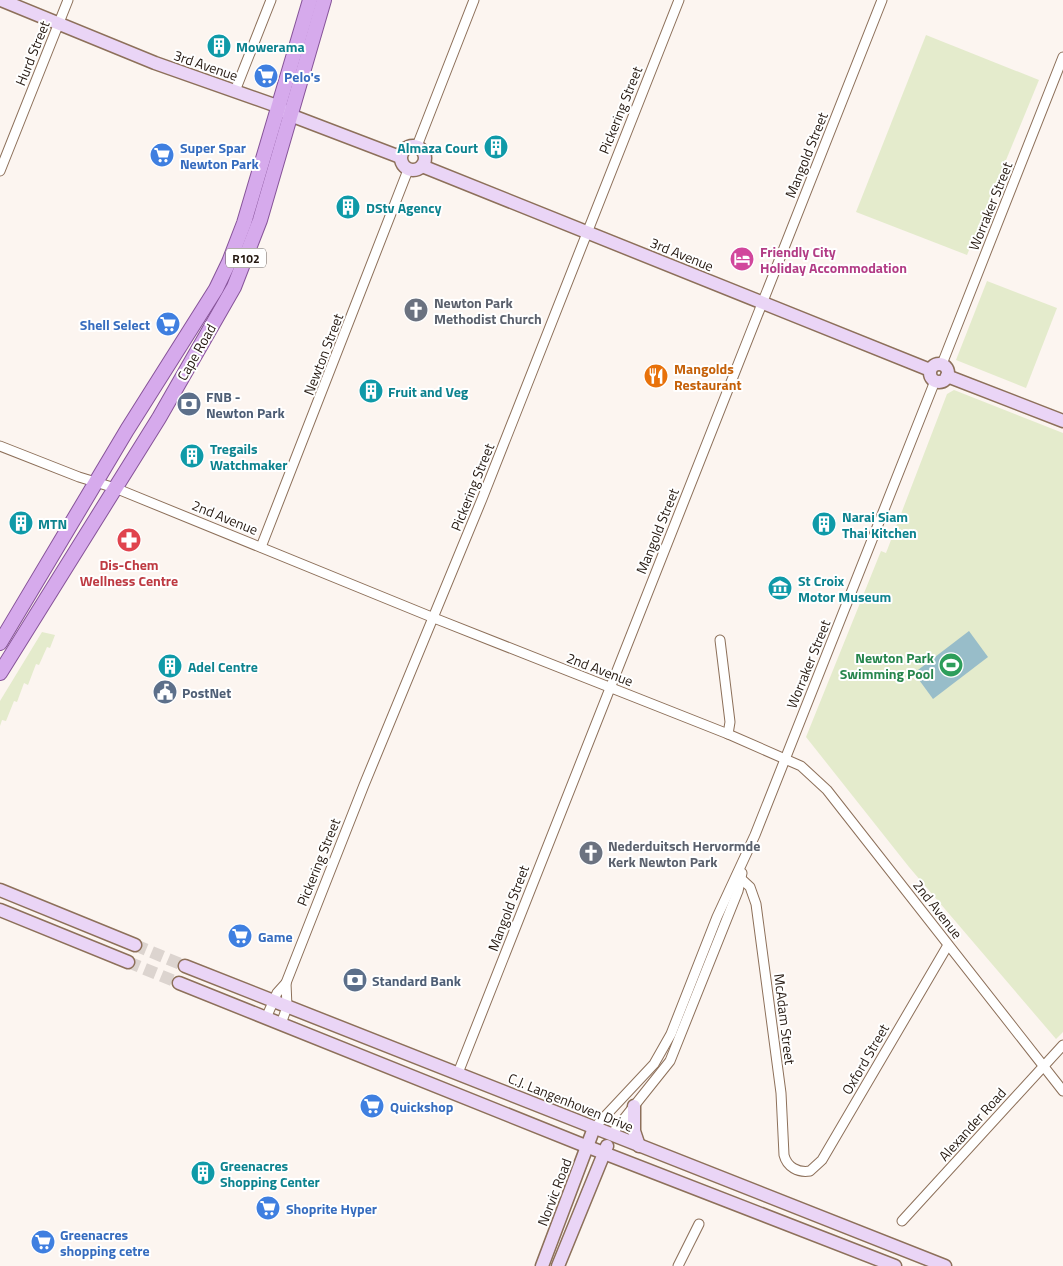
<svg xmlns="http://www.w3.org/2000/svg" width="1063" height="1266" font-family="'Titillium Web',sans-serif">
	<style>
		.green { fill: #e4ebcc }
		.water { fill: #98bdc9 }
		.lines { fill: none; stroke-linecap: round; stroke-linejoin: round }
		.secondary-tunnel { stroke: #dcd4cf; stroke-width: 12; stroke-dasharray: 12 6; stroke-linecap: butt }
		.street-casing { stroke: #8d705a; stroke-width: 11 }
		.secondary-casing { stroke: #8d705a; stroke-width: 15 }
		.primary-casing { stroke: #865398; stroke-width: 16 }
		.street { stroke: #fff; stroke-width: 9 }
		.secondary { stroke: #ead5f6; stroke-width: 12 }
		.primary { stroke: #d6aaec; stroke-width: 14 }
		.labels { text-anchor: middle; dominant-baseline: central; stroke-width: 4; stroke-linejoin: round; paint-order: stroke }
		.shield { fill: #fff; stroke: #665e58; stroke-width: 1 }
		.shield-label { font-size: 12px; font-weight: bold; fill: #251911 }
		.culture-label { font-size: 14px; font-weight: bold; fill: #0d838f; stroke: #fff; text-anchor: start }
		.street-label { font-size: 14px; fill: #251911; stroke: #fff }
		.shop-label { font-size: 14px; font-weight: bold; fill: #366cbe; stroke: #fff; text-anchor: start }
		.hotel-label { font-size: 14px; font-weight: bold; fill: #b23c85; stroke: #fff; text-anchor: start }
		.worship-label { font-size: 14px; font-weight: bold; fill: #5b616d; stroke: #fff; text-anchor: start }
		.food-label { font-size: 14px; font-weight: bold; fill: #c56008; stroke: #fff; text-anchor: start }
		.service-label { font-size: 14px; font-weight: bold; fill: #4e5e75; stroke: #fff; text-anchor: start }
		.health-label { font-size: 14px; font-weight: bold; fill: #be3a42; stroke: #fff }
		.leisure-label { font-size: 14px; font-weight: bold; fill: #27864d; stroke: #fff; text-anchor: end }
	</style>
	<rect width="100%" height="100%" fill="#fcf5f0"/>
	<g class="green">
		<polygon points="926,35 1039,80 967,255 856,212"/>
		<polygon points="987,281 1057,308 1026,388 956,360"/>
		<polygon points="954,390 1063,433 1063,1032 1056,1039 909,867 806,737 881,551 886,553 947,394"/>
		<polygon points="42,632 55,635 50,648 47,647 39,665 36,664 28,685 24,683 17,702 14,701 6,721 2,720 0,726 0,701"/>
	</g>
	<polygon class="water" points="969,631 988,657 933,699 914,673"/>
	<g class="lines">
		<g class="secondary-tunnel">
			<polyline points="135,945 185,966"/>
			<polyline points="128,962 179,983"/>
		</g>
		<defs>
			<g id="street">
				<polyline points="235,91 271,0"/>
				<polyline points="417,146 474,0"/>
				<polyline points="0,171 68,0"/>
				<polyline points="942,364 1063,57"/>
				<polyline points="0,446 79,477 115,488 434,618 728,734 801,766 827,790 1063,1091"/>
				<polyline points="261,547 408,170"/>
				<polyline points="720,640 730,722 728,734"/>
				<path d="M 737,875 L 750,887 L 756,904 L 781,1093 L 784,1155 C 787,1167 798,1173 810,1171 L 822,1160 L 948,945"/>
				<polyline points="266,1018 277,993 286,983 364,785 482,499 679,0"/>
				<polyline points="281,1024 287,1007 286,983"/>
				<polyline points="458,1073 882,0"/>
				<polyline points="594,1128 654,1064 671,1034 717,917 755,835 935,381"/>
				<polyline points="611,1135 670,1061 738,891 742,873"/>
				<polyline points="902,1221 1063,1045"/>
				<polyline points="678,1266 699,1224"/>
			</g>
			<g id="secondary">
				<polyline points="1,0 155,63 277,106 290,115 400,157"/>
				<circle cx="413" cy="158" r="12"/>
				<polyline points="422,166 930,370"/>
				<circle cx="939" cy="373" r="9"/>
				<polyline points="947,376 1063,421"/>
				<polyline points="0,890 135,945"/>
				<polyline points="0,910 128,962"/>
				<polyline points="185,966 945,1266"/>
				<polyline points="179,983 578,1143 895,1266"/>
				<polyline points="634,1106 634,1131 639,1146"/>
				<polyline points="542,1266 594,1128"/>
				<polyline points="558,1266 607,1146"/>
			</g>
			<g id="primary">
				<polyline points="0,643 127,430 216,289 229,262 244,223 310,0"/>
				<polyline points="0,673 159,418 234,287 260,220 324,0"/>
			</g>
		</defs>
		<use href="#street" class="street-casing"/>
		<use href="#secondary" class="secondary-casing"/>
		<use href="#primary" class="primary-casing"/>
		<use href="#street" class="street"/>
		<use href="#secondary" class="secondary"/>
		<use href="#primary" class="primary"/>
	</g>
	<defs>
		<symbol id="building-disc" viewBox="-11 -11 22 22"><circle r="9.5" fill="#0f9aa8" stroke="#fff"/><path d="M-4-6H4V6H1V3H-1V6H-4ZM-2.5-4.3h1.7v1.8h-1.7ZM.8-4.3h1.7v1.8H.8ZM-2.5-1h1.7V.8h-1.7ZM.8-1h1.7V.8H.8Z" fill="#fff"/></symbol>
		<symbol id="supermarket-disc" viewBox="-11 -11 22 22"><circle r="9.5" fill="#3f7fe0" stroke="#fff"/><path d="M-6-5.5h2.5l.6 2H6L4.5 2H-2.5L-4.4-4H-6ZM-1.5 3.2a1.3 1.3 0 1 0 .1 0ZM3 3.2a1.3 1.3 0 1 0 .1 0Z" fill="#fff"/></symbol>
		<symbol id="hotel-disc" viewBox="-11 -11 22 22"><circle r="9.5" fill="#d1479c" stroke="#fff"/><path d="M-6-4.5h1.5V1H6V5H4.5V3h-9V5H-6ZM-4 0a1.8 1.8 0 1 1 3.6 0ZM.5 0V-2.5h3Q6-2.5 6 0Z" fill="#fff"/></symbol>
		<symbol id="church-disc" viewBox="-11 -11 22 22"><circle r="9.5" fill="#6b7280" stroke="#fff"/><path d="M-1.2-6h2.4v3.5h3.3v2.4h-3.3V6h-2.4V-.1h-3.3v-2.4h3.3Z" fill="#fff"/></symbol>
		<symbol id="restaurant-disc" viewBox="-11 -11 22 22"><circle r="9.5" fill="#e8710a" stroke="#fff"/><path d="M-5-6h1v4h1v-4h1v4h1v-4h1v5L-1.5 .5V6h-2V.5L-5-1ZM5-6V6H3V1.5H1.5Q1.5-4 5-6Z" fill="#fff"/></symbol>
		<symbol id="bank-disc" viewBox="-11 -11 22 22"><circle r="9.5" fill="#5c6f8a" stroke="#fff"/><path d="M-6-4H6V4H-6ZM0-2.3a2.3 2.3 0 1 0 0 4.6a2.3 2.3 0 1 0 0-4.6Z" fill="#fff"/></symbol>
		<symbol id="pharmacy-disc" viewBox="-11 -11 22 22"><circle r="9.5" fill="#e0444e" stroke="#fff"/><path d="M-2-6h4v4h4v4h-4v4h-4v-4h-4v-4h4Z" fill="#fff"/></symbol>
		<symbol id="museum-disc" viewBox="-11 -11 22 22"><circle r="9.5" fill="#0f9aa8" stroke="#fff"/><path d="M0-6L6-3V-2H-6V-3ZM-5-1h2V3h-2ZM-1-1h2V3h-2ZM3-1h2V3H3ZM-6 4H6V6H-6Z" fill="#fff"/></symbol>
		<symbol id="stadium-disc" viewBox="-11 -11 22 22"><circle r="9.5" fill="#2e9e5b" stroke="#fff"/><path d="M0-5a6.5 5 0 1 0 0 10a6.5 5 0 1 0 0-10ZM-3.5-1.8h7v3.6h-7Z" fill="#fff"/></symbol>
		<symbol id="civic-disc" viewBox="-11 -11 22 22"><circle r="9.5" fill="#5c6f8a" stroke="#fff"/><path d="M-.6-6.5H3V-4.5H.6V-3L4-1V1h2V6H-6V1h2V-1L-.6-3ZM-1.2 2.5V6h2.4V2.5Z" fill="#fff"/></symbol>
	</defs>
	<g fill-rule="evenodd">
		<use href="#building-disc" x="205" y="32" width="28" height="28"/>
		<use href="#supermarket-disc" x="252" y="62" width="28" height="28"/>
		<use href="#building-disc" x="482" y="133" width="28" height="28"/>
		<use href="#supermarket-disc" x="148" y="141" width="28" height="28"/>
		<use href="#building-disc" x="334" y="193" width="28" height="28"/>
		<use href="#hotel-disc" x="728" y="245" width="28" height="28"/>
		<use href="#church-disc" x="402" y="296" width="28" height="28"/>
		<use href="#supermarket-disc" x="154" y="310" width="28" height="28"/>
		<use href="#restaurant-disc" x="642" y="362" width="28" height="28"/>
		<use href="#building-disc" x="357" y="377" width="28" height="28"/>
		<use href="#bank-disc" x="175" y="390" width="28" height="28"/>
		<use href="#building-disc" x="178" y="442" width="28" height="28"/>
		<use href="#building-disc" x="7" y="509" width="28" height="28"/>
		<use href="#building-disc" x="810" y="510" width="28" height="28"/>
		<use href="#pharmacy-disc" x="115" y="526" width="28" height="28"/>
		<use href="#museum-disc" x="766" y="574" width="28" height="28"/>
		<use href="#stadium-disc" x="937" y="651" width="28" height="28"/>
		<use href="#building-disc" x="156" y="652" width="28" height="28"/>
		<use href="#civic-disc" x="151" y="678" width="28" height="28"/>
		<use href="#church-disc" x="577" y="839" width="28" height="28"/>
		<use href="#supermarket-disc" x="226" y="922" width="28" height="28"/>
		<use href="#bank-disc" x="341" y="966" width="28" height="28"/>
		<use href="#supermarket-disc" x="358" y="1092" width="28" height="28"/>
		<use href="#building-disc" x="189" y="1159" width="28" height="28"/>
		<use href="#supermarket-disc" x="254" y="1194" width="28" height="28"/>
		<use href="#supermarket-disc" x="29" y="1228" width="28" height="28"/>
	</g>
	<g class="labels">
		<rect class="shield" x="226" y="248.5" width="40" height="19" rx="4"/>
		<g class="shield-label">
			<text x="246" y="258">R102</text>
		</g>
		<g class="culture-label">
			<text x="236" y="46">Mowerama</text>
			<text x="478" y="147" text-anchor="end">Almaza Court</text>
			<text x="366" y="207">DStv Agency</text>
			<text x="388" y="391">Fruit and Veg</text>
			<text x="210" y="448">Tregails<tspan x="210" dy="16">Watchmaker</tspan></text>
			<text x="842" y="516">Narai Siam<tspan x="842" dy="16">Thai Kitchen</tspan></text>
			<text x="38" y="523">MTN</text>
			<text x="798" y="580">St Croix<tspan x="798" dy="16">Motor Museum</tspan></text>
			<text x="188" y="666">Adel Centre</text>
			<text x="220" y="1165">Greenacres<tspan x="220" dy="16">Shopping Center</tspan></text>
		</g>
		<g class="street-label">
			<text transform="translate(32 53) rotate(-68)">Hurd Street</text>
			<text transform="translate(206 65) rotate(19)">3rd Avenue</text>
			<text transform="translate(620 110) rotate(-68)">Pickering Street</text>
			<text transform="translate(806 155) rotate(-68)">Mangold Street</text>
			<text transform="translate(990 206) rotate(-68)">Worraker Street</text>
			<text transform="translate(682 254) rotate(22)">3rd Avenue</text>
			<text transform="translate(196 352) rotate(-60)">Cape Road</text>
			<text transform="translate(323 354) rotate(-69)">Newton Street</text>
			<text transform="translate(472 487) rotate(-68)">Pickering Street</text>
			<text transform="translate(225 517) rotate(22)">2nd Avenue</text>
			<text transform="translate(657 531) rotate(-68)">Mangold Street</text>
			<text transform="translate(808 664) rotate(-68)">Worraker Street</text>
			<text transform="translate(600 669) rotate(21)">2nd Avenue</text>
			<text transform="translate(318 862) rotate(-68)">Pickering Street</text>
			<text transform="translate(508 908) rotate(-69)">Mangold Street</text>
			<text transform="translate(938 909) rotate(52)">2nd Avenue</text>
			<text transform="translate(785 1019) rotate(83)">McAdam Street</text>
			<text transform="translate(865 1059) rotate(-60)">Oxford Street</text>
			<text transform="translate(571 1102) rotate(22)">C.J. Langenhoven Drive</text>
			<text transform="translate(972 1124) rotate(-48)">Alexander Road</text>
			<text transform="translate(554 1192) rotate(-69)">Norvic Road</text>
		</g>
		<g class="shop-label">
			<text x="284" y="76">Pelo's</text>
			<text x="180" y="147">Super Spar<tspan x="180" dy="16">Newton Park</tspan></text>
			<text x="150" y="324" text-anchor="end">Shell Select</text>
			<text x="258" y="936">Game</text>
			<text x="390" y="1106">Quickshop</text>
			<text x="286" y="1208">Shoprite Hyper</text>
			<text x="60" y="1234">Greenacres<tspan x="60" dy="16">shopping cetre</tspan></text>
		</g>
		<g class="hotel-label">
			<text x="760" y="251">Friendly City<tspan x="760" dy="16">Holiday Accommodation</tspan></text>
		</g>
		<g class="worship-label">
			<text x="434" y="302">Newton Park<tspan x="434" dy="16">Methodist Church</tspan></text>
			<text x="608" y="845">Nederduitsch Hervormde<tspan x="608" dy="16">Kerk Newton Park</tspan></text>
		</g>
		<g class="food-label">
			<text x="674" y="368">Mangolds<tspan x="674" dy="16">Restaurant</tspan></text>
		</g>
		<g class="service-label">
			<text x="206" y="396">FNB -<tspan x="206" dy="16">Newton Park</tspan></text>
			<text x="182" y="692">PostNet</text>
			<text x="372" y="980">Standard Bank</text>
		</g>
		<g class="health-label">
			<text x="129" y="564">Dis-Chem<tspan x="129" dy="16">Wellness Centre</tspan></text>
		</g>
		<g class="leisure-label">
			<text x="934" y="657">Newton Park<tspan x="934" dy="16">Swimming Pool</tspan></text>
		</g>
	</g>
</svg>
